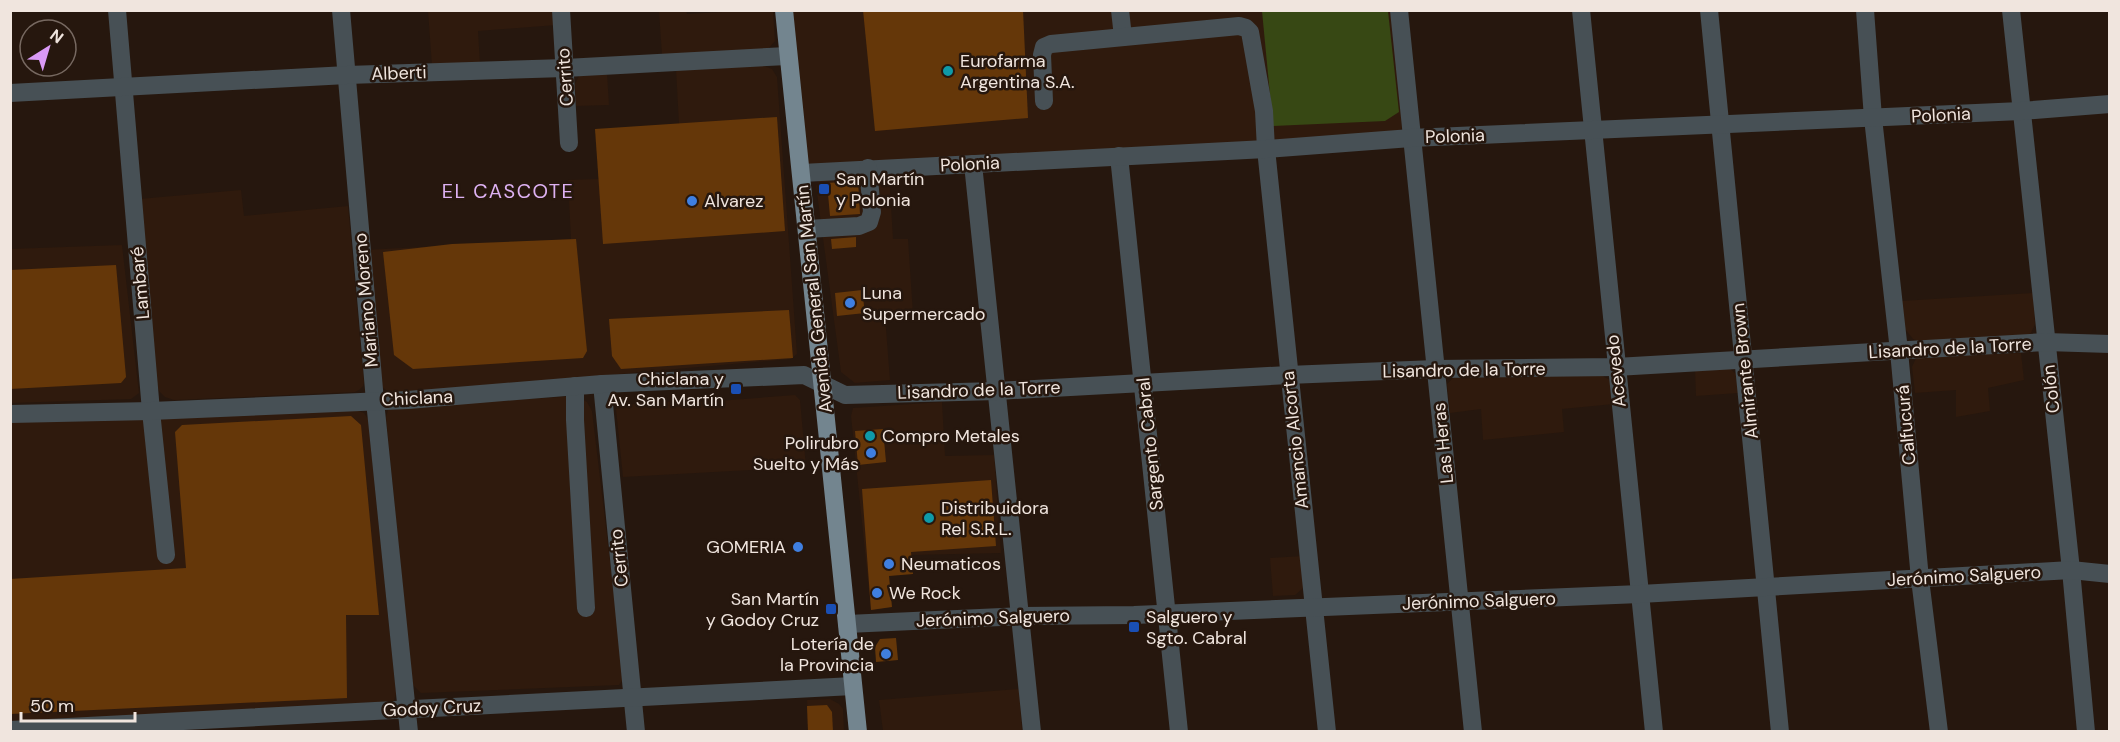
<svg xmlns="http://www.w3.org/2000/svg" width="2120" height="742" font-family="'DM Sans',sans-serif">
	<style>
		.built { fill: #2f1a0d }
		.green { fill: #374814 }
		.building { fill: #653709 }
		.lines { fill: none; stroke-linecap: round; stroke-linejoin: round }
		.minor { stroke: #475055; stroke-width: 18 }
		.major { stroke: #73858f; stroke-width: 18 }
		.culture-dot { fill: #0f9aa8; stroke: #26170e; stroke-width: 2 }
		.transit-dot { fill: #1a4fb4; stroke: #26170e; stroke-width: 2 }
		.shop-dot { fill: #3f7fe0; stroke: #26170e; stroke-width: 2 }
		.labels { text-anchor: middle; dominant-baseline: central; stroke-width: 5; stroke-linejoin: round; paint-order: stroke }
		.poi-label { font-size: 18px; fill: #f0e5de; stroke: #26170e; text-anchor: start }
		.street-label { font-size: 18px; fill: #f0e5de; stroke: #26170e }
		.neighbourhood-label { font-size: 20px; letter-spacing: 1.5px; fill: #ddb1f2; stroke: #26170e }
	</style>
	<rect width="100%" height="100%" fill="#26170e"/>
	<g class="built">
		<polygon points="428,11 555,11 557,25 478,31 480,64 432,66"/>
		<polygon points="659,11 686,11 687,14 740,11 773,11 775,41 767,50 662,55"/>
		<polygon points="792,11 1395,11 1402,128 1395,134 812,166 807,162"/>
		<polygon points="764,66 772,69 777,77 797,354 791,359 402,393 386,390 379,385 365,250 571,239 568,180 598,179 679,124 676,69"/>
		<polygon points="607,73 609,105 576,106 575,84 579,76"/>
		<polygon points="889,172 893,239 908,239 913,314 885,316 890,380 855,383 841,372 816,186 820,178"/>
		<polygon points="241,190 244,216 348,206 364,382 363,386 359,390 355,392 174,400 165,397 160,392 156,385 139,199"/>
		<polygon points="122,245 139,393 131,399 11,403 10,249"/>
		<polygon points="2033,293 2035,324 2031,333 2025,337 1918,341 1913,339 1905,329 1901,301"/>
		<polygon points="2021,353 2024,380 1988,388 1990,411 1956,417 1956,390 1915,393 1912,367 1916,358 1921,356"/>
		<polygon points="1729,368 1736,374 1738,393 1696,396 1695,370"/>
		<polygon points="1599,374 1610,380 1614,404 1562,409 1564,432 1483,440 1481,409 1450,413 1447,384 1453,378"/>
		<polygon points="795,395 800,400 806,467 623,477 616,409 620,405 691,400 691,403"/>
		<polygon points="577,396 587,402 592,411 624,678 619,685 421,693 412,684 386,417 388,410 396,407"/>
		<polygon points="942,402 945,456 994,455 1001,553 911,555 913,574 883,576 890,593 892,607 871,610 851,416 853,408"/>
		<polygon points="356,410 364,413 368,419 396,693 394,701 11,725 10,419"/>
		<polygon points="1303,556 1305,584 1302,589 1295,595 1273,596 1270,558"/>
		<polygon points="1019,689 1022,731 883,731 879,700"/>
		<polygon points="830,699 839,704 843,709 844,731 808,731 807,700"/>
	</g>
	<polygon class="green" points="1262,11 1388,11 1399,112 1385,121 1273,126"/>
	<g class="building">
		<polygon points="863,10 1023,10 1028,118 875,131"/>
		<polygon points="777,117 785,231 603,244 595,129"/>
		<polygon points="858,181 860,214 830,216 827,183"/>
		<polygon points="856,237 856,247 832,249 831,239"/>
		<polygon points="576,239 587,351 583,358 413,369 394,355 383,252 452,244"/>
		<polygon points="116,265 126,377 121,383 10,389 10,270"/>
		<polygon points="862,290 865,313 837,316 835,293"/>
		<polygon points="789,310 793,358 621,369 612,356 609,319"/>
		<polygon points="351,416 361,425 379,615 346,615 347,698 10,714 10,579 186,568 175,432 182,425"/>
		<polygon points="883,429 886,462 858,465 855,431"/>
		<polygon points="991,480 996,546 911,552 913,574 889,576 892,607 871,610 862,489"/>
		<polygon points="896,638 898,660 876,662 875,647 880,639"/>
		<polygon points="827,705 832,712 833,732 808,732 807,706"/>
	</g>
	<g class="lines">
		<g class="minor">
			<polyline points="117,10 151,411 166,555"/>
			<polyline points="341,10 375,401 409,732"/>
			<polyline points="561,10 569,143"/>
			<polyline points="1120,10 1123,37"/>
			<polyline points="1399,10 1473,732"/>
			<polyline points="1581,10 1654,732"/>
			<polyline points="1709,10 1780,732"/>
			<polyline points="1865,10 1873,118 1899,351 1920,579 1939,732"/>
			<polyline points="2011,10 2071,570 2086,732"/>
			<polyline points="10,93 347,75 565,68 787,56"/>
			<polyline points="1044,101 1042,55 1044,47 1051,44 1239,26 1246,28 1250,32 1264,111 1266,149 1327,732"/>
			<polyline points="1119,156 1179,732"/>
			<polyline points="973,164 1032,732"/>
			<polyline points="802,173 1266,149 1411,138 2021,111 2110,104"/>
			<polyline points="807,229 859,226 869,222 872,212 868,168"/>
			<polyline points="602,384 636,732"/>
			<polyline points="575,386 575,420 586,608"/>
			<polyline points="10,414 151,411 408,400 602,384 804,375 845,395 997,391 1288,375 1435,369 1616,367 2046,342 2110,344"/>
			<polyline points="847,624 1021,616 1134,615 1640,594 2071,570 2110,574"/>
			<polyline points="10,730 853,686"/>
		</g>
		<polyline class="major" points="784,10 858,732"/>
	</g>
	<g class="culture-dot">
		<circle cx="948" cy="71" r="6"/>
		<circle cx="870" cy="436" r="6"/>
		<circle cx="929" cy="518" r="6"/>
	</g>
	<g class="transit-dot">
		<rect x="818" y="183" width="12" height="12" rx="3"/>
		<rect x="730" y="383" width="12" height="12" rx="3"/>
		<rect x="825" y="603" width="12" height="12" rx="3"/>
		<rect x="1128" y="621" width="12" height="12" rx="3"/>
	</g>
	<g class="shop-dot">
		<circle cx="692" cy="201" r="6"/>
		<circle cx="850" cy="303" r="6"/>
		<circle cx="871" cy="453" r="6"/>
		<circle cx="798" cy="547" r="6"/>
		<circle cx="889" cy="564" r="6"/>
		<circle cx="877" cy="593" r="6"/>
		<circle cx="886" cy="654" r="6"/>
	</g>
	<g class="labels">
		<g class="poi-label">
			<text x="960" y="61">Eurofarma<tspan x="960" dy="21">Argentina S.A.</tspan></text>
			<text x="836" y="179">San Martín<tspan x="836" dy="21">y Polonia</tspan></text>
			<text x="704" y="201">Alvarez</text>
			<text x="862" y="293">Luna<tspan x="862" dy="21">Supermercado</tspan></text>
			<text x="724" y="379" text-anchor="end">Chiclana y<tspan x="724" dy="21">Av. San Martín</tspan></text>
			<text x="882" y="436">Compro Metales</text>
			<text x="859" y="443" text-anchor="end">Polirubro<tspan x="859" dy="21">Suelto y Más</tspan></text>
			<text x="941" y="508">Distribuidora<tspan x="941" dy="21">Rel S.R.L.</tspan></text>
			<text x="786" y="547" text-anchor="end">GOMERIA</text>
			<text x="901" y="564">Neumaticos</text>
			<text x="889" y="593">We Rock</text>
			<text x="819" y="599" text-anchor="end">San Martín<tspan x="819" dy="21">y Godoy Cruz</tspan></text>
			<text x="1146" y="617">Salguero y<tspan x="1146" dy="21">Sgto. Cabral</tspan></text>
			<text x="874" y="644" text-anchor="end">Lotería de<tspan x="874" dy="21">la Provincia</tspan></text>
		</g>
		<g class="street-label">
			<text transform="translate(399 73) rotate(-2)">Alberti</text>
			<text transform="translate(565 77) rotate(-94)">Cerrito</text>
			<text transform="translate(1941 115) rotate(-3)">Polonia</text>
			<text transform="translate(1455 136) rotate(-2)">Polonia</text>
			<text transform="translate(970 164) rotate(-3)">Polonia</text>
			<text transform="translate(140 283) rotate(-95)">Lambaré</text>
			<text transform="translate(814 299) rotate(-96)">Avenida General San Martín</text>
			<text transform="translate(366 300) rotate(-95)">Mariano Moreno</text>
			<text transform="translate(1950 348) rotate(-3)">Lisandro de la Torre</text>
			<text transform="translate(1464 370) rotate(-1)">Lisandro de la Torre</text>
			<text transform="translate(1616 371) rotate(-96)">Acevedo</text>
			<text transform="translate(1745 371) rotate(-96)">Almirante Brown</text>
			<text transform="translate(2051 389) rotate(-96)">Colón</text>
			<text transform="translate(979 390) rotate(-2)">Lisandro de la Torre</text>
			<text transform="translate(417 398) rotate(-3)">Chiclana</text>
			<text transform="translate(1906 425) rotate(-95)">Calfucurá</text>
			<text transform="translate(1295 440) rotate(-96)">Amancio Alcorta</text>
			<text transform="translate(1443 443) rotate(-96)">Las Heras</text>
			<text transform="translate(1150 444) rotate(-96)">Sargento Cabral</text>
			<text transform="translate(619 558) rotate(-96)">Cerrito</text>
			<text transform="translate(1964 576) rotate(-3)">Jerónimo Salguero</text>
			<text transform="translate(1479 601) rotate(-2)">Jerónimo Salguero</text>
			<text transform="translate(993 618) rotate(-2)">Jerónimo Salguero</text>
			<text transform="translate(432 708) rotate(-3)">Godoy Cruz</text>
		</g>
		<g class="neighbourhood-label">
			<text x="508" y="191">EL CASCOTE</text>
		</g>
	</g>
	<rect width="2120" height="742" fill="none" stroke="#f0e5de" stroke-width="24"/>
	<g transform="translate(48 48) rotate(37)"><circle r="28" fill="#26170e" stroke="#776961" stroke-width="1.5"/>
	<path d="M0-4.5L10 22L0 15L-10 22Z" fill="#da9af6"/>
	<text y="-9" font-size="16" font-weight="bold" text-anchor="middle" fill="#f0e5de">N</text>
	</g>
	<path d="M21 712v9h114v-9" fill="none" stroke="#f0e5de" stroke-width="3"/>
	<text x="30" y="712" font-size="18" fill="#f0e5de" stroke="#26170e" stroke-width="4.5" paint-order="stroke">50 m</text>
</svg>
